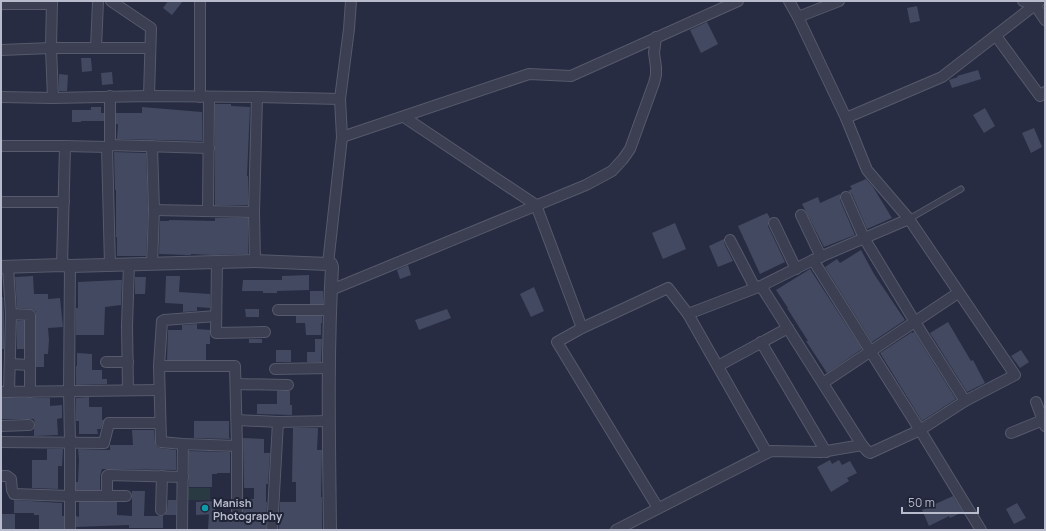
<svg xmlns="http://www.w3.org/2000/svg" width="1046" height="531" font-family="Manrope,sans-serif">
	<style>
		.green { fill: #293a43 }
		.building { fill: #434961 }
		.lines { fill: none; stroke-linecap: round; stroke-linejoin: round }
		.service-casing { stroke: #565a6c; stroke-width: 7 }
		.minor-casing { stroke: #565a6c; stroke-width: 12 }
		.tertiary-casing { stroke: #565a6c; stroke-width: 14 }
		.service { stroke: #3b3f51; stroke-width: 5 }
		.minor { stroke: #3b3f51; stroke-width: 10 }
		.tertiary { stroke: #3b3f51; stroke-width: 12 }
		.culture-dot { fill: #0f9aa8; stroke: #202437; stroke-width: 1.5 }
		.labels { text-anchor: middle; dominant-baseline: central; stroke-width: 4; stroke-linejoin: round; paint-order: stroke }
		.poi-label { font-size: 11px; font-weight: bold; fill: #b8bbcb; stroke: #202437; text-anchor: start }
	</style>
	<rect width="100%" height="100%" fill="#272c42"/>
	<rect class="green" x="188" y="488" width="22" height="12"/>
	<g class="building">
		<polygon points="168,1 183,1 172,15 163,8"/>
		<polygon points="917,6 920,21 910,23 907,8"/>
		<polygon points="707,22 718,44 701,53 690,30"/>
		<polygon points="81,58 91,58 92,71 82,72"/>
		<polygon points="978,70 981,79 952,88 949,80 958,77 957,76"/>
		<polygon points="112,72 113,84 102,85 101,73"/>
		<polygon points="59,74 68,75 67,91 59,91"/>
		<polygon points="215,104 231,104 231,106 250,107 247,176 248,176 248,205 215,205"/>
		<polygon points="91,107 101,107 101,113 104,113 104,121 81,121 81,122 72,122 72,110 91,110"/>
		<polygon points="142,107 202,112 202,141 117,139 118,124 116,124 116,113 142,113"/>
		<polygon points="985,108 995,126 984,133 973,115"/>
		<polygon points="1034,128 1042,147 1031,153 1022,133"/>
		<polygon points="114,152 146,153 148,210 146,256 117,256 117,237 116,237 116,190 115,190"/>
		<polygon points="866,179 873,187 892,218 867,229 852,194 848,191 852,189 850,186"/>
		<polygon points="840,194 840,200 855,235 824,247 802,204 818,197 820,203"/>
		<polygon points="767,213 770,218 768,222 768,226 785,262 760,274 738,226"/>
		<polygon points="215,218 248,218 248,254 212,255 191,254 191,255 186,255 159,254 160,221 169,221 169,220 215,221"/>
		<polygon points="675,223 686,249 663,259 652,233"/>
		<polygon points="724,239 724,243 733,261 718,267 709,246"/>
		<polygon points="861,250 874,274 905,320 872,342 825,267 837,259 840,263"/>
		<polygon points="408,265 411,275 400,279 397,270"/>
		<polygon points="810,269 862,349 827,373 806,341 808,341 787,308 788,308 776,290"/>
		<polygon points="309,275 309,290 277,291 277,293 263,293 263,291 242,291 243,280 282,280 282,276"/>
		<polygon points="33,276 34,294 48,294 48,299 60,298 63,327 48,328 49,340 48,354 44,354 44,367 36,367 36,312 34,310 31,309 17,308 15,277"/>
		<polygon points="166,276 180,276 179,292 210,294 210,308 197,307 197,311 183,312 183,304 165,303"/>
		<polygon points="135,277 146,277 145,294 135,294"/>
		<polygon points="119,280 122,280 121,305 105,307 104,335 76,335 76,308 78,308 78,282"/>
		<polygon points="534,287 544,311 531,317 520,294"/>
		<rect x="310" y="291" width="13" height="13"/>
		<polygon points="1,297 3,297 4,314 4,349 1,349"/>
		<polygon points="245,309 259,309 259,317 246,317"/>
		<polygon points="447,309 451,318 419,330 415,320"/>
		<polygon points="296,316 322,316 322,323 321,323 321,335 306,335 305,323 296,323"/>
		<rect x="17" y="321" width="7" height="28"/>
		<polygon points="948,322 971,361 973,360 985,383 967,392 930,333"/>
		<polygon points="197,324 197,329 210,330 210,344 206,344 206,360 167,360 168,330 182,330 182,325"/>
		<polygon points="912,332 912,333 914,332 956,399 922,421 880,353"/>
		<rect x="249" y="339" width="13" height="4"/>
		<polygon points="315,339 322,339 321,362 307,362 307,352 315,352"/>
		<rect x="276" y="350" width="15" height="12"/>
		<polygon points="1021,350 1029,362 1020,368 1011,356"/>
		<polygon points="77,353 92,354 92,370 102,370 102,379 107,379 107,384 76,385 76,366 77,366"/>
		<polygon points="277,391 290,391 290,405 292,405 292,415 257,414 257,404 277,404"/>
		<polygon points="89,397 89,407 102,407 102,420 104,420 101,429 97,429 98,434 79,434 79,421 76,421 76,398"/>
		<polygon points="1,398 50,398 50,406 62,405 62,418 57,419 58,435 34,436 34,429 35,425 34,419 1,419"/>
		<polygon points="194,421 229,421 229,438 230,438 230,439 194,438"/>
		<polygon points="293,428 318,428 317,450 322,450 321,497 322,497 322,530 279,529 280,502 296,502 296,482 292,482"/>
		<polygon points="132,430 154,430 155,443 157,447 160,448 176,450 176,470 102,469 100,476 100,490 76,490 76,482 78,482 79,460 78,449 110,450 110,445 133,445"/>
		<polygon points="243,438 264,439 264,453 270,453 268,484 266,484 266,502 267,502 266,530 257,530 257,529 231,530 208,529 209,514 231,514 234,519 240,519 242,517 243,513 244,500 254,499 254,488 244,488"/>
		<polygon points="47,449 63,449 62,466 58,466 58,489 32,488 32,460 47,460"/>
		<polygon points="189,451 230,452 230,473 217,473 217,474 212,474 212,487 189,487"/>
		<polygon points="830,460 832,464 839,460 842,465 850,461 857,473 847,478 849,481 831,492 817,467"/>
		<polygon points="132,491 145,491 144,516 163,516 163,528 129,528 129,525 76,527 76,516 79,517 79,502 117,502 117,515 132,516"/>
		<polygon points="953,496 963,512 950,518 949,516 929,526 922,510"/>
		<polygon points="14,500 62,503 62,516 64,516 64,530 39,530 39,515 34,515 34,513 14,513"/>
		<polygon points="168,500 176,500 176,515 165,515 167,511"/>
		<polygon points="215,501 215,514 196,515 196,502"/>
		<polygon points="1017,503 1026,518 1014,524 1006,509"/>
		<polygon points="1,514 15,514 15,529 1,530"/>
	</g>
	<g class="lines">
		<defs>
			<polyline id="service" points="909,219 961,189"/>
			<g id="minor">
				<polyline points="52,1 51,48 53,98"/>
				<polyline points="111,1 151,28 149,96"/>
				<polyline points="1023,1 1035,5 1045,20"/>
				<polyline points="1,4 52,4"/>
				<polyline points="798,17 839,1"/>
				<polyline points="996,36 1040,96 1045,92"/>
				<polyline points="96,48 98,1"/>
				<polyline points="1,50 51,48 150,48"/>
				<polyline points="1,97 53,98 149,96 257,97 340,99"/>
				<polyline points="200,97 200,1"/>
				<polyline points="404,117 536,205 582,328"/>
				<polyline points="846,118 942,77 1040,1"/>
				<polyline points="342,137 529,74 571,76 738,1"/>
				<polyline points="110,145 110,96"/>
				<polyline points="1,146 65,146 107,147 110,145 209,148"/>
				<polyline points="152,146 154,210 152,264"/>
				<polyline points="107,147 110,265"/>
				<polyline points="846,197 864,238 915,322 965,401"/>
				<polyline points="1,202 64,202"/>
				<polyline points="154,210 254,212"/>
				<polyline points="208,211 209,97"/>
				<polyline points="801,215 821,257"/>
				<polyline points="774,223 796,269"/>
				<polyline points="730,240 755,288"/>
				<polyline points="813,260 920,430 981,530"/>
				<polyline points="255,261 254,212 257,97"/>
				<polyline points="217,262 216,333 265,332"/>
				<polyline points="328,264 342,137 340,99 349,29 351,1"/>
				<polyline points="62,265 65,146"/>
				<polyline points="70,266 69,390 70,442 70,530"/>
				<polyline points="8,267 11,314 9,392"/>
				<polyline points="761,286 862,445 868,452 870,453 920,430 965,401 1015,375 909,219 867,170 846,118 798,17 789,1"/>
				<polyline points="331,290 586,185 612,171 623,159 630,149 654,83 656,75 656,67 654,53 656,37"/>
				<polyline points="278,310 330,310"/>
				<polyline points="11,314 30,315 30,392"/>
				<polyline points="688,314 767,453"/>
				<polyline points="216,316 164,320 162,321 159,366 161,442 183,444 237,446"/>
				<polyline points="761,342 826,452"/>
				<polyline points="106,362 128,362"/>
				<polyline points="10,364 30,365"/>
				<polyline points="159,366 235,366 237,446 237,513"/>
				<polyline points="718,366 788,328"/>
				<polyline points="275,369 329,368"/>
				<polyline points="823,383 958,293"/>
				<polyline points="236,384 288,385"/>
				<polyline points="128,390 127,326 129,264"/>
				<polyline points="1,392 159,390"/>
				<polyline points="1036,402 1045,426"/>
				<polyline points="237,420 278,422 329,421"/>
				<polyline points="1,426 29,425"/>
				<polyline points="1011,433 1043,420"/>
				<polyline points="1,442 104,443 109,423 160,423"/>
				<polyline points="1,476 7,476 11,479 12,490 14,494 70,496 126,496"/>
				<polyline points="107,496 107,476 108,475 183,477"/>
				<polyline points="658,508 557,342 582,328 668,288 688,314 761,286 813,260 909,219"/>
				<polyline points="161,510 162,476"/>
				<polyline points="182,530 183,444"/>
				<polyline points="272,530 278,422"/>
				<polyline points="616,530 771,451 821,452 862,445"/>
			</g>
			<path id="tertiary" d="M 1,267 L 62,265 L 70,266 L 255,261 L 328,264 L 331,264 L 332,267 C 327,354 329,442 330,530"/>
		</defs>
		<use href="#service" class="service-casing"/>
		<use href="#minor" class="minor-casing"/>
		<use href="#tertiary" class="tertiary-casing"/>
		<use href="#service" class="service"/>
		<use href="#minor" class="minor"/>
		<use href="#tertiary" class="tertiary"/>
	</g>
	<circle class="culture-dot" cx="205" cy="508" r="4"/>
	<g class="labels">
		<g class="poi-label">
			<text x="213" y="502">Manish<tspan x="213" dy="13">Photography</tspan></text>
		</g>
	</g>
	<rect width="1046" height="531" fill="none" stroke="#b8bbcb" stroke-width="4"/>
	<path d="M902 507v6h76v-6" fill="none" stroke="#b8bbcb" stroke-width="2"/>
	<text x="908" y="507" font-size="12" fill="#b8bbcb" stroke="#202437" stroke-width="3" paint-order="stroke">50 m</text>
</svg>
